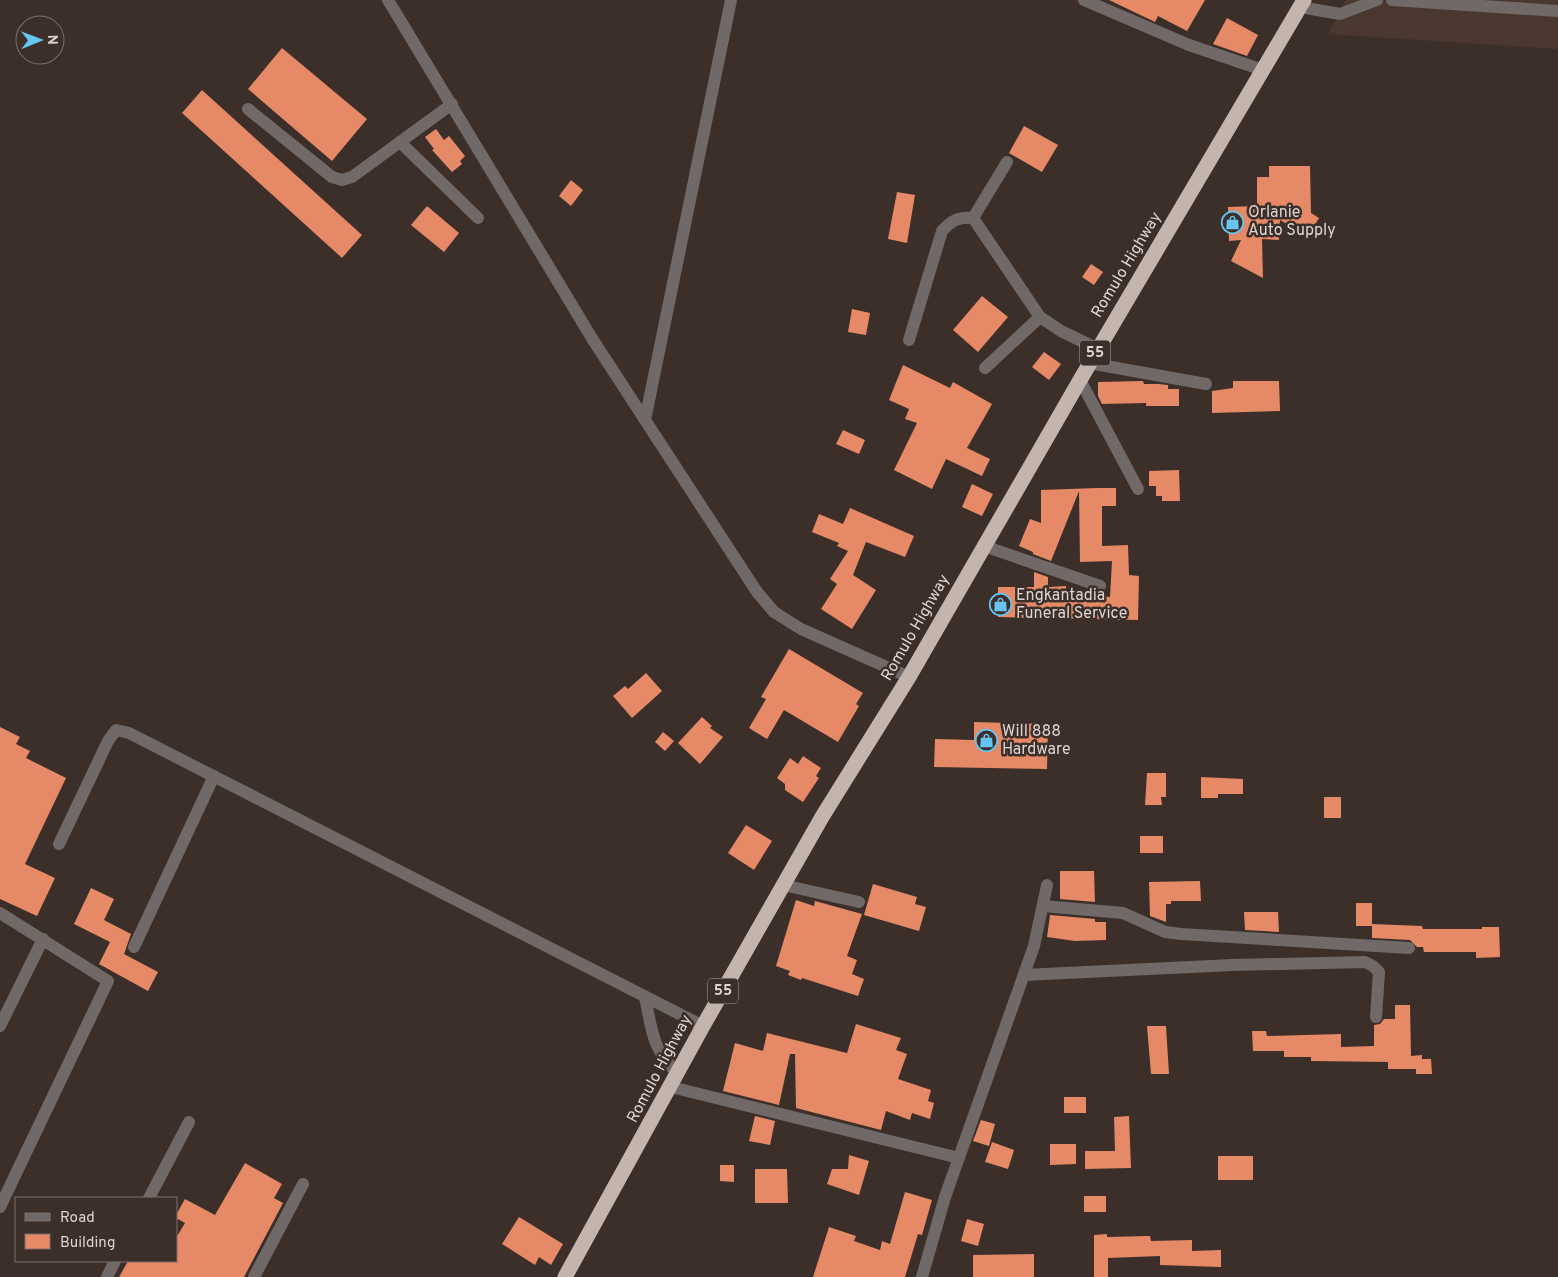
<svg xmlns="http://www.w3.org/2000/svg" width="1558" height="1277" font-family="Overpass,sans-serif">
	<style>
		.built { fill: #4a3730 }
		.building { fill: #e58966 }
		.lines { fill: none; stroke-linecap: round; stroke-linejoin: round }
		.minor { stroke: #706967; stroke-width: 12 }
		.highway { stroke: #c4b4ae; stroke-width: 15 }
		.labels { text-anchor: middle; dominant-baseline: central; stroke-width: 5; stroke-linejoin: round; paint-order: stroke }
		.shield { fill: #3c2f2a; stroke: #ada3a0; stroke-width: 1 }
		.shield-label { font-size: 15px; font-weight: bold; fill: #ddd5d2 }
		.poi-label { font-size: 16px; fill: #ddd5d2; stroke: #3c2f2a; text-anchor: start }
		.street-label { font-size: 16px; fill: #ddd5d2; stroke: #3c2f2a }
	</style>
	<rect width="100%" height="100%" fill="#3c2f2a"/>
	<polygon class="built" points="1346,0 1558,0 1558,49 1328,34"/>
	<g class="building">
		<polygon points="1109,0 1205,0 1187,31 1158,16 1155,22"/>
		<polygon points="1227,18 1258,35 1247,56 1213,44"/>
		<polygon points="282,48 367,119 332,161 248,89"/>
		<polygon points="202,90 362,235 342,258 182,113"/>
		<polygon points="1024,126 1058,145 1042,172 1009,153"/>
		<polygon points="436,129 444,140 449,136 465,156 460,161 462,164 452,172 432,150 434,149 425,137"/>
		<polygon points="1269,166 1310,166 1311,213 1319,218 1308,236 1280,220 1279,240 1262,239 1263,278 1231,261 1241,240 1229,241 1228,207 1257,206 1257,177 1269,177"/>
		<polygon points="571,180 583,190 571,206 559,196"/>
		<polygon points="897,192 915,195 907,243 888,239"/>
		<polygon points="427,206 459,233 444,252 411,225"/>
		<polygon points="1091,264 1103,272 1094,285 1082,277"/>
		<polygon points="982,296 1008,317 978,352 953,330"/>
		<polygon points="852,309 870,313 866,335 848,332"/>
		<polygon points="1044,352 1061,364 1049,380 1032,367"/>
		<polygon points="903,365 950,388 953,382 992,404 967,448 990,459 982,476 946,459 932,489 894,470 917,423 905,419 909,409 889,400"/>
		<polygon points="1143,381 1144,384 1158,384 1168,385 1168,389 1179,389 1179,406 1146,406 1146,403 1102,404 1098,396 1098,382"/>
		<polygon points="1233,381 1279,381 1280,411 1212,413 1212,391 1233,388"/>
		<polygon points="843,430 865,440 859,454 836,444"/>
		<polygon points="1179,470 1180,501 1162,501 1162,496 1156,496 1156,486 1149,486 1149,471"/>
		<polygon points="972,484 993,494 982,516 962,507"/>
		<polygon points="1097,488 1116,488 1116,506 1102,506 1102,546 1128,545 1129,575 1139,576 1138,620 998,617 998,587 1034,587 1034,572 1048,577 1048,587 1066,586 1066,594 1110,597 1112,561 1080,562 1079,491 1051,561 1033,554 1033,552 1019,546 1030,519 1041,523 1041,490"/>
		<polygon points="850,508 914,536 905,557 866,542 853,575 876,590 852,629 821,609 837,584 830,579 848,551 837,546 839,543 812,532 819,514 843,524"/>
		<polygon points="789,649 863,693 856,704 859,706 838,742 784,710 767,739 749,728 766,699 761,697"/>
		<polygon points="646,673 662,691 632,718 613,696 625,686 628,689"/>
		<polygon points="702,717 712,726 710,728 723,737 700,764 678,743"/>
		<polygon points="974,722 1048,724 1047,769 934,767 935,739 974,740"/>
		<polygon points="0,727 20,737 16,744 30,751 26,758 66,778 25,864 55,878 37,916 0,899"/>
		<polygon points="663,732 674,741 665,751 655,742"/>
		<polygon points="803,756 821,768 816,776 819,778 803,802 785,790 785,784 777,778 790,758 798,764"/>
		<polygon points="1147,773 1166,773 1166,797 1161,797 1162,805 1145,805"/>
		<polygon points="1201,777 1243,779 1243,794 1218,794 1218,798 1201,798"/>
		<rect x="1324" y="797" width="17" height="21"/>
		<polygon points="746,825 772,841 754,870 728,853"/>
		<rect x="1140" y="836" width="23" height="17"/>
		<polygon points="1060,871 1094,871 1095,902 1060,899"/>
		<polygon points="1200,881 1201,901 1171,901 1171,904 1166,904 1166,922 1150,916 1149,882"/>
		<polygon points="873,884 917,897 915,904 926,907 919,931 864,915"/>
		<polygon points="91,888 114,899 104,920 131,934 124,954 158,972 148,991 99,964 110,942 74,924"/>
		<polygon points="796,900 814,906 815,901 862,914 847,956 857,960 852,974 864,979 858,996 802,978 801,980 788,975 790,971 776,966"/>
		<polygon points="1356,903 1372,903 1372,924 1422,926 1423,929 1482,929 1482,927 1499,927 1500,957 1476,958 1476,952 1424,952 1423,947 1417,947 1410,940 1372,938 1372,926 1356,926"/>
		<polygon points="1244,912 1278,912 1279,932 1245,930"/>
		<polygon points="1050,915 1095,919 1095,922 1106,922 1106,940 1075,941 1047,937"/>
		<polygon points="1395,1005 1410,1005 1411,1056 1422,1055 1422,1059 1431,1059 1432,1074 1416,1074 1416,1069 1388,1069 1388,1062 1311,1061 1311,1057 1284,1057 1284,1051 1253,1051 1252,1031 1266,1031 1267,1036 1341,1034 1341,1047 1374,1046 1374,1025 1380,1024 1384,1019 1395,1019"/>
		<polygon points="856,1024 901,1038 896,1050 907,1054 898,1079 931,1090 928,1101 934,1103 930,1119 912,1113 910,1120 886,1111 881,1130 796,1108 795,1054 790,1054 779,1105 723,1091 735,1043 763,1051 767,1033 847,1053"/>
		<polygon points="1147,1026 1166,1026 1169,1074 1151,1074"/>
		<rect x="1064" y="1097" width="22" height="16"/>
		<polygon points="755,1116 775,1121 770,1145 749,1141"/>
		<polygon points="1129,1116 1131,1168 1085,1169 1085,1151 1115,1151 1114,1117"/>
		<polygon points="981,1120 995,1124 989,1146 973,1141"/>
		<polygon points="992,1142 1014,1150 1008,1169 985,1162"/>
		<polygon points="1050,1144 1076,1144 1076,1164 1050,1165"/>
		<polygon points="849,1155 869,1161 859,1195 827,1184 832,1169 848,1169"/>
		<rect x="1218" y="1156" width="35" height="24"/>
		<polygon points="245,1163 282,1184 274,1198 283,1203 244,1277 119,1277 128,1261 176,1261 176,1238 185,1223 176,1218 176,1215 185,1199 215,1215"/>
		<polygon points="720,1165 734,1165 734,1182 720,1181"/>
		<polygon points="755,1169 787,1169 788,1203 755,1203"/>
		<polygon points="905,1192 932,1200 922,1235 918,1234 905,1277 813,1277 829,1227 856,1236 854,1241 880,1250 882,1241 890,1244"/>
		<rect x="1084" y="1196" width="22" height="16"/>
		<polygon points="519,1217 563,1244 551,1265 539,1257 535,1265 502,1244"/>
		<polygon points="967,1219 984,1224 978,1246 961,1241"/>
		<polygon points="1107,1234 1107,1237 1150,1236 1151,1241 1192,1240 1192,1251 1221,1250 1221,1267 1160,1265 1160,1256 1108,1258 1108,1277 1094,1277 1094,1235"/>
		<polygon points="1034,1254 1034,1277 973,1277 973,1255"/>
	</g>
	<g class="lines">
		<g class="minor">
			<polyline points="388,0 593,340 757,592 774,612 801,629 909,677"/>
			<polyline points="1084,0 1189,45 1263,70"/>
			<polyline points="1392,0 1558,11"/>
			<polyline points="1300,7 1340,14 1377,0"/>
			<polyline points="248,109 332,177 342,180 352,177 452,104"/>
			<polyline points="400,142 478,218"/>
			<polyline points="973,218 1007,162"/>
			<path d="M 909,340 L 942,231 C 952,220 958,217 973,218 L 1040,317 L 1061,331 L 1098,349"/>
			<polyline points="1089,363 1206,384"/>
			<polyline points="985,368 1040,317"/>
			<polyline points="1080,380 1138,489"/>
			<polyline points="645,420 731,0"/>
			<polyline points="984,546 1100,586"/>
			<polyline points="59,844 108,741 116,730 129,733 703,1026"/>
			<polyline points="783,885 859,902"/>
			<polyline points="1043,906 1123,913 1165,932 1181,934 1409,948"/>
			<polyline points="0,913 108,981 0,1207"/>
			<polyline points="134,947 214,776"/>
			<polyline points="1024,975 1232,965 1365,962 1373,966 1379,972 1376,1017"/>
			<path d="M 645,997 C 652,1031 652,1049 678,1074"/>
			<polyline points="0,1026 43,939"/>
			<polyline points="671,1087 959,1158"/>
			<polyline points="149,1198 189,1122"/>
			<polyline points="107,1277 115,1261"/>
			<polyline points="254,1277 303,1184"/>
			<polyline points="922,1277 945,1197 1034,946 1047,885"/>
		</g>
		<polyline class="highway" points="565,1277 703,1026 822,817 909,677 1080,380 1304,0"/>
	</g>
	<defs>
		<symbol id="shop-ring" viewBox="-11 -11 22 22"><circle r="9.5" fill="#3c2f2a" stroke="#67c4f0" stroke-width="1.5"/><path d="M-5-2.5h2.3a2.7 3.5 0 0 1 5.4 0H5L5.5 6h-11ZM-1.5-2.5h3a1.5 2.3 0 0 0-3 0Z" fill="#67c4f0"/></symbol>
	</defs>
	<g fill-rule="evenodd">
		<use href="#shop-ring" x="1220" y="210" width="25" height="25"/>
		<use href="#shop-ring" x="988" y="592" width="25" height="25"/>
		<use href="#shop-ring" x="974" y="728" width="25" height="25"/>
	</g>
	<g class="labels">
		<g class="shield">
			<rect x="1080" y="340.5" width="30" height="25" rx="4"/>
			<rect x="708" y="978.5" width="30" height="25" rx="4"/>
		</g>
		<g class="shield-label">
			<text x="1095" y="353">55</text>
			<text x="723" y="991">55</text>
		</g>
		<g class="poi-label">
			<text x="1248" y="213">Orlanie<tspan x="1248" dy="18">Auto Supply</tspan></text>
			<text x="1016" y="596">Engkantadia<tspan x="1016" dy="18">Funeral Service</tspan></text>
			<text x="1002" y="732">Will 888<tspan x="1002" dy="18">Hardware</tspan></text>
		</g>
		<g class="street-label">
			<text transform="translate(1127 265) rotate(-59)">Romulo Highway</text>
			<text transform="translate(916 628) rotate(-60)">Romulo Highway</text>
			<text transform="translate(660 1069) rotate(-62)">Romulo Highway</text>
		</g>
	</g>
	<rect x="15" y="1197" width="162" height="65" fill="#3c2f2a" stroke="#7c716d"/>
	<rect x="25" y="1213" width="25" height="8" fill="#706967" stroke="#7c716d"/>
	<text x="60" y="1222" font-size="15" fill="#ddd5d2">Road</text>
	<rect x="25" y="1234" width="25" height="15" fill="#e58966" stroke="#7c716d"/>
	<text x="60" y="1247" font-size="15" fill="#ddd5d2">Building</text>
	<g transform="translate(40 40) rotate(89)"><circle r="24" fill="#3c2f2a" stroke="#7c716d"/>
	<path d="M0-4L9 19L0 12L-9 19Z" fill="#67c4f0"/>
	<text y="-8" font-size="14" font-weight="bold" text-anchor="middle" fill="#ddd5d2">N</text>
	</g>
</svg>
